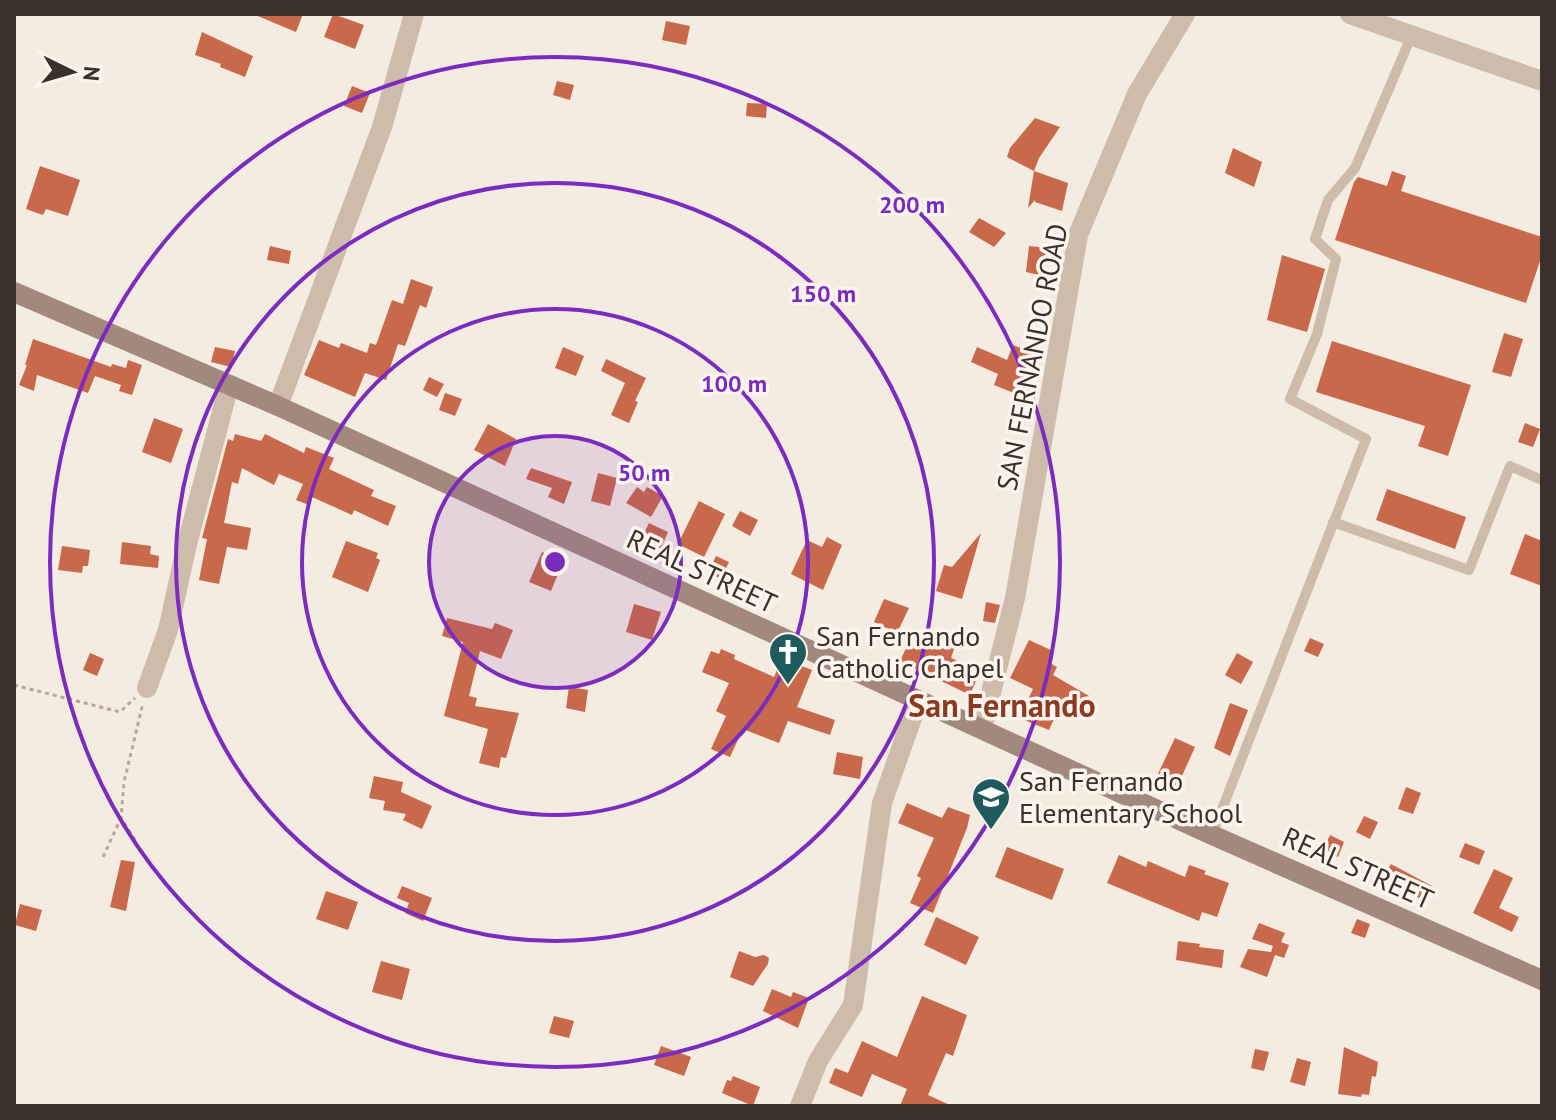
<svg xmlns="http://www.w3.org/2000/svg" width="1556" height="1120" font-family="'PT Sans',sans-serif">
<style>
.building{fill:#c8694b}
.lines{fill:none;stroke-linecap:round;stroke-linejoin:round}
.path{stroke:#b9a596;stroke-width:3;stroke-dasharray:4 4;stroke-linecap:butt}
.service{stroke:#cdbbac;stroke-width:10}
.minor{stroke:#cdbbac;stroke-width:20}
.secondary{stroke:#a18a7d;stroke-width:20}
.ring{fill:none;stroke:#7b2cbf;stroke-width:4}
.labels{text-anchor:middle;stroke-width:7;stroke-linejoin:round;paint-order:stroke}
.street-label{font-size:28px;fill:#3b302b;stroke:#fbf5ee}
.poi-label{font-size:28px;fill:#3b302b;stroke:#fbf5ee;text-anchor:start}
.quarter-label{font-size:32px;font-weight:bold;fill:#8c3b22;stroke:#fbf5ee}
.centre{fill:#7b2cbf;stroke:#fbf5ee;stroke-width:4}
.ring-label{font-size:24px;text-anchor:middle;font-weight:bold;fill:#7b2cbf;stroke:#fbf5ee;stroke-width:7;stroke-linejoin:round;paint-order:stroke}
</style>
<rect width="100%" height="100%" fill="#f4ebe1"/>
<path class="building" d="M253 14H303L296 32Z
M333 14 364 25 355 49 324 37Z
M666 21 690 26 686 45 662 40Z
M202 32 253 56 245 77 220 67 221 64 195 55Z
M557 81 574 85 570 100 553 95Z
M352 86 370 93 362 113 344 106Z
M747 103 767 104 766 118 746 116Z
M1035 118 1060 127 1039 158 1034 171 1007 157 1010 148Z
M1233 148 1262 162 1254 187 1225 173Z
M40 166 80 180 68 216 46 209 43 215 26 209Z
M1034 171 1068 183 1062 211 1035 202V200L1028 208Z
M1392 171 1406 176 1401 191 1542 237V255L1526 303 1335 240 1354 182 1358 177 1387 186Z
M979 218 1006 233 994 247 969 232Z
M270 246 291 251 289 264 267 260Z
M1029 246 1047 248 1044 276 1026 272Z
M1282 255 1325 269 1307 332 1267 320Z
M411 279 433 287 426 308 420 305 405 346 398 344 386 380 365 373 355 397 304 375 319 340 339 348 341 343 367 353 370 343 376 345 392 300 403 304Z
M1504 333 1523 339 1511 377 1492 372Z
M33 339 111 367 112 364 126 368 128 360 142 365 132 395 119 391 121 385 95 376 88 393 37 375 34 391 19 385 27 365H25Z
M1332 341 1471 385 1448 456 1418 446 1425 426 1316 392Z
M1013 345 1033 353 1023 376 1028 378 1021 396 994 385 998 374 971 362 977 347 1007 360Z
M215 347 235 351 231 367 211 362Z
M563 347 584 356 576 376 555 368Z
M606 359 646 378 635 401 638 402 629 423 611 415 625 383 601 371Z
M429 377 444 384 437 397 423 390Z
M445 393 462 399 455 416 439 410Z
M154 418 183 429 171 463 142 452Z
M1525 423 1540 429 1533 447 1518 442Z
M488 424 516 439 505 466 474 450Z
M235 434 261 441 265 434 304 453 306 447 334 458 329 469 374 490 371 496 396 506 388 526 354 510 352 515 312 497 309 505 296 500 303 484 279 474 274 485 242 468 238 484 232 482 224 523 251 528 247 550 227 547 219 584 199 580 207 539 202 538 228 439 233 441Z
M531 468 572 482 564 504 548 497 552 488 526 479Z
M598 473 617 478 610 506 591 501Z
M637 487 644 492 647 487 663 496 651 517 626 503Z
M1387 489 1466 517 1455 549 1376 520Z
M699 501 725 514 704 557 678 544Z
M740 511 758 520 750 536 732 526Z
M649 523 668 532 659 553 639 543Z
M981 533 962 599 936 591 944 565 952 567Z
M1525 534 1542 541V586L1510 574Z
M827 537 842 545 823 590 791 574 807 540 822 547Z
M346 541 378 553 376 558 380 560 368 592 332 577Z
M122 542 151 546 150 554 159 556 158 568 120 564Z
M62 546 90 550 88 566H83L82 573 58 570Z
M542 552 564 560 551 591 529 582Z
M716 556 729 562 721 579 708 573Z
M884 599 909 608 897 633 874 622Z
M986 602 1000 605 995 623 983 621Z
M634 604 661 612 652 640 626 632Z
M447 618 492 629 495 623 513 630 501 659 480 651 469 696 477 698 475 706 519 713 506 758 501 757 499 768 479 763 488 729 444 716 463 642 442 636Z
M926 638 955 646 951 658 980 671 970 695 900 661 910 640 922 646Z
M1310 638 1324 644 1318 657 1304 651Z
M1029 640 1053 651 1048 662 1057 667 1053 675 1089 696 1076 720 1058 710 1049 730 1019 718 1033 689 1010 678Z
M721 649 735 655 734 659 774 677 782 658 812 670 797 707 835 720 830 735 788 721 779 743 743 729 730 757 711 749 726 716 716 711 729 683 702 672 711 651 719 654Z
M90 653 104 659 97 676 83 670Z
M1237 653 1253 662 1241 684 1225 675Z
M569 687 588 690 585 712 566 708Z
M1230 703 1248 710 1230 756 1214 748Z
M1175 738 1195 747 1177 787 1156 778Z
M837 752 863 757 860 779 833 774Z
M374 776 403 782 401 792 432 806 422 829 403 820 406 814 383 810 385 801 369 798Z
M1406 787 1421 793 1413 814 1398 809Z
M907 803 942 818 948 807 970 815 967 828 933 913 910 903 921 878 917 876 934 838 898 823Z
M1364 816 1378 822 1370 839 1356 832Z
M1330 835 1344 842 1338 857 1323 850Z
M1465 843 1485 851 1479 865 1459 857Z
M1007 847 1064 869 1052 900 995 877Z
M1119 855 1146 867 1148 861 1185 877 1189 865 1206 871 1204 874 1229 883 1217 917 1202 912 1199 921 1107 883Z
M121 860 135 862 126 911 110 907Z
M1391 864 1432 886 1422 900 1384 876Z
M1494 869 1513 878 1499 908 1519 917 1512 932 1473 913Z
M402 886 432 898 423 921 405 913 409 903 397 898Z
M326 891 358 902 348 930 316 919Z
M20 904 42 910 36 931 15 925Z
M936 917 979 937 966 965 924 945Z
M1357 919 1370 924 1365 938 1351 933Z
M1259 923 1285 933 1281 942 1289 945 1284 958 1275 955 1267 977 1240 967 1248 949 1271 952 1273 946 1252 939Z
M1178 941 1200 944 1199 947 1224 950 1222 968 1176 960Z
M739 951 755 957 764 955 769 958 768 964 753 986 730 977Z
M381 961 410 969 402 1000 372 992Z
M772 989 791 997 793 992 809 998 798 1028 763 1011Z
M922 996 967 1015 953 1056 946 1053 928 1095 952 1106H900L907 1089 872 1074 862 1097 829 1083 835 1068 848 1073 862 1041 897 1057Z
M554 1016 574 1021 569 1038 549 1033Z
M661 1046 691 1057 684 1076 654 1065Z
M1344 1047 1378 1062 1376 1077 1372 1076 1369 1095 1362 1094 1361 1097 1338 1094Z
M1255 1049 1269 1052 1264 1071 1251 1068Z
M1297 1058 1311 1062 1305 1086 1290 1082Z
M733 1076 760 1087 753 1106 722 1093 727 1080 731 1081Z"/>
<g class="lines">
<path class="path" d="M14 685 120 712 135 698
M135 840 121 818 124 782 143 703
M103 857 121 818"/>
<path class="service" d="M1333 522 1469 570 1510 466 1542 480
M1212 835 1366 439 1290 399 1317 334 1336 259 1315 239 1328 200 1355 168 1411 37"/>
<path class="minor" d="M1350 14 1542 81
M278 406 382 127 414 14
M147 688 168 630 187 544 229 385
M982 728 1015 598 1078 235 1137 94 1185 14
M800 1106 818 1061 853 1005 882 803 918 701"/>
<path class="secondary" d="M14 292 278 406 1212 835 1542 980"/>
</g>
<circle cx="555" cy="562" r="126" fill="#7b2cbf" fill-opacity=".12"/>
<g class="ring">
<circle cx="555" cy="562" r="126"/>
<circle cx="555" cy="562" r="253"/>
<circle cx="555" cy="562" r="379"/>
<circle cx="555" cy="562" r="505"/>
</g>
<defs>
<symbol id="church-pin" viewBox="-11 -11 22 30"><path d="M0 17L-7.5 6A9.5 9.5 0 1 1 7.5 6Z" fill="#1f5a5e" stroke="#fbf5ee"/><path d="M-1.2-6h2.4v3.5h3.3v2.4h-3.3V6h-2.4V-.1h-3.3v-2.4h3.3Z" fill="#fff"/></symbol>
<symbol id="school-pin" viewBox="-11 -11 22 30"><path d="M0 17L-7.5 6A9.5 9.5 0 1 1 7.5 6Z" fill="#1f5a5e" stroke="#fbf5ee"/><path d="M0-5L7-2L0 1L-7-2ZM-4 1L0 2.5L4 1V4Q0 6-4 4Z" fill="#fff"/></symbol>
</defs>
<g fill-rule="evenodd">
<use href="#church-pin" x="766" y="630" width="44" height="60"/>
<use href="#school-pin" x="969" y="775" width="44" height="60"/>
</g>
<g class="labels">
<g class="street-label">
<text transform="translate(1032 357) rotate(-79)" y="10">SAN FERNANDO ROAD</text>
<text transform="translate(702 571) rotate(25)" y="10">REAL STREET</text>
<text transform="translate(1358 868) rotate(24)" y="10">REAL STREET</text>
</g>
<g class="poi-label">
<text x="816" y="646">San Fernando<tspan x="816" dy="32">Catholic Chapel</tspan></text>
<text x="1019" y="791">San Fernando<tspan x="1019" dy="32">Elementary School</tspan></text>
</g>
<g class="quarter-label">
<text x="1002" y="717">San Fernando</text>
</g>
</g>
<circle cx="555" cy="562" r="12" class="centre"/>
<g class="ring-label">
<text x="912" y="213">200 m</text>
<text x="823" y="302">150 m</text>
<text x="734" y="392">100 m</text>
<text x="644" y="481">50 m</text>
</g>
<rect width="1556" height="1120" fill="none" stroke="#3b302b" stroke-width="32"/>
<g transform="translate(72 72) rotate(95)" stroke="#fbf5ee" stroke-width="6" paint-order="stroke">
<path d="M0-6L14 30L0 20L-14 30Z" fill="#3b302b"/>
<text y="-12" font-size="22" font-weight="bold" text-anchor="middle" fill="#3b302b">N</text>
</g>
</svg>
